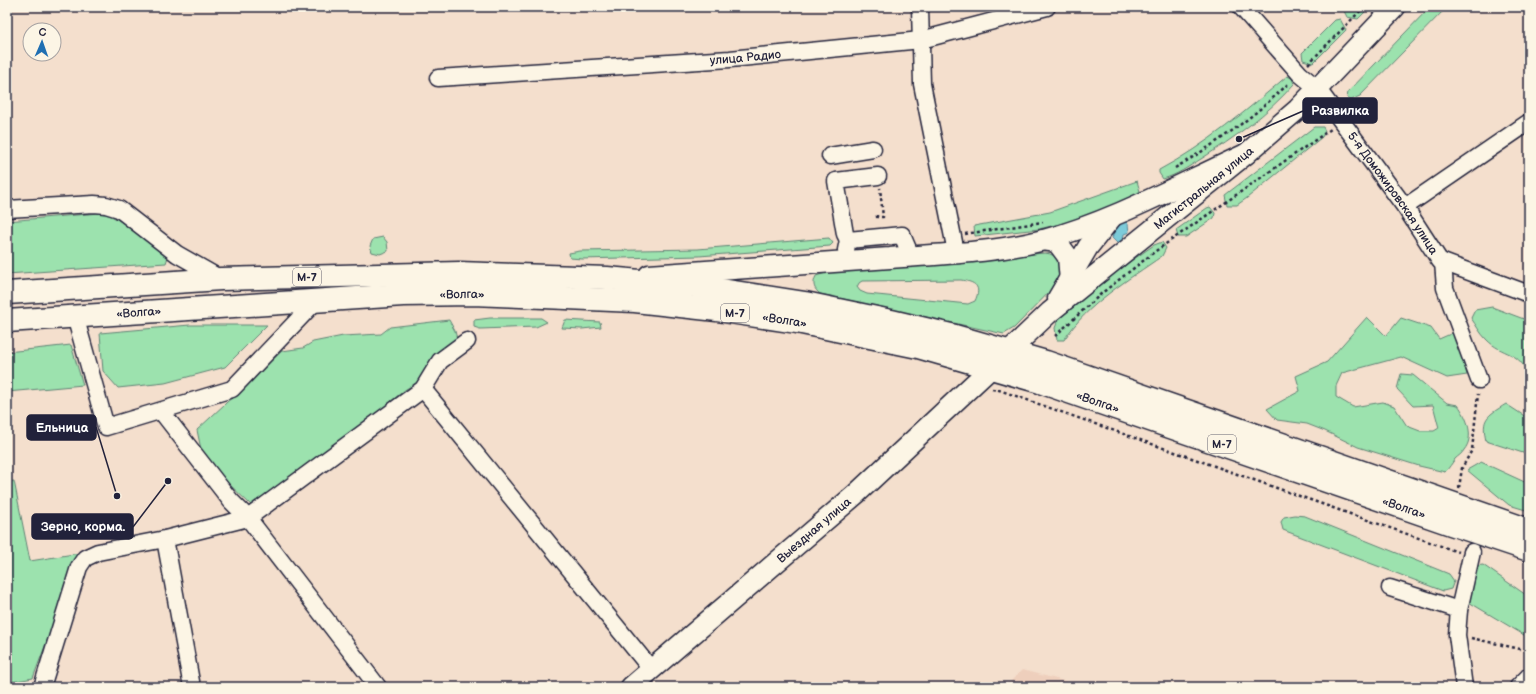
<svg xmlns="http://www.w3.org/2000/svg" width="1536" height="694" font-family="'Balsamiq Sans',sans-serif">
<style>
.built{fill:#eecfbc}
.green{fill:#9ce2ae;stroke:#5f8274;fill-rule:evenodd}
.water{fill:#7ccbd9;stroke:#58879a}
.lines{fill:none;stroke-linecap:round;stroke-linejoin:round}
.minor-casing{stroke:#22223b;stroke-width:19}
.major-casing{stroke:#22223b;stroke-width:23}
.highway-casing{stroke:#22223b;stroke-width:25}
.path{stroke:#22223b;stroke-width:2.5;stroke-dasharray:3 3;stroke-linecap:butt}
.minor{stroke:#fcf5e5;stroke-width:16}
.major{stroke:#fcf5e5;stroke-width:20}
.highway{stroke:#fcf5e5;stroke-width:22}
.labels{text-anchor:middle;stroke-width:3.5;stroke-linejoin:round;paint-order:stroke}
.shield{fill:#fcf5e5;stroke:#63616e;stroke-width:1}
.shield-label{font-size:11px;font-weight:bold;fill:#22223b}
.street-label{font-size:12px;fill:#22223b;stroke:#fcf5e5}
.leader{fill:none;stroke:#22223b;stroke-width:1.5}
.callout-dot{fill:#22223b;stroke:#fcf5e5;stroke-width:1.5}
.callout{fill:#22223b;stroke:#22223b;stroke-width:1.5}
.callout-label{font-size:13px;text-anchor:middle;font-weight:bold;fill:#fff}
</style>
<rect width="100%" height="100%" fill="#f4dfcd"/>
<filter id="ink" filterUnits="userSpaceOnUse"><feTurbulence type="fractalNoise" baseFrequency=".025" numOctaves="2"/><feDisplacementMap in="SourceGraphic" scale="8" xChannelSelector="R" yChannelSelector="G"/><feConvolveMatrix kernelMatrix="1 2 1 2 8 2 1 2 1" color-interpolation-filters="sRGB"/></filter>
<g filter="url(#ink)">
<path class="built" d="M1022 670 1087 687H1005Z"/>
<path class="green" d="M1348 7H1370L1358 19 1347 17 1344 11Z
M1430 7H1447L1360 96 1351 100 1347 98 1348 92Z
M1340 19 1346 30 1313 63 1303 60 1302 53 1335 20Z
M1287 76 1292 78 1294 84C1268 114 1234 138 1201 159 1188 167 1177 175 1163 179L1159 173V170C1206 145 1246 111 1287 76Z
M1314 127H1323L1325 131 1322 137 1247 198 1237 205H1227L1225 195Z
M1137 181 1141 195 1089 217 1039 229 975 236 974 226 1050 212Z
M1210 207 1215 213 1214 218 1186 237H1178L1176 230 1207 208Z
M100 213C103 214 106 214 109 215 119 219 163 249 168 257L166 263 7 274V221Z
M383 237 387 242 388 251 380 254 372 252 370 246 373 239Z
M829 238 833 243 830 246 699 256 582 259 570 258 569 253 580 251 698 249Z
M1162 242 1166 248 1162 256C1128 280 1087 304 1064 340H1057L1055 328 1058 320 1072 305 1108 277 1154 245Z
M1045 253C1059 254 1060 265 1064 277L1014 328 1004 334 820 294C814 289 812 284 816 276L829 272ZM961 280C975 282 982 286 975 301L968 304 867 294 860 291 857 287 859 283 862 281Z
M1492 307 1529 321V378C1520 349 1503 357 1486 339 1480 333 1476 325 1471 318L1475 310Z
M1367 317 1386 336 1401 318 1431 328 1439 339 1455 332 1467 375 1447 378 1401 357 1342 373 1336 386V397L1353 407 1383 402 1394 406 1407 426 1420 431H1434L1439 428 1433 405 1413 406 1397 389 1401 374 1413 375 1447 403 1458 405C1467 417 1475 437 1464 450 1462 454 1458 456 1455 459 1452 463 1449 468 1445 472L1419 466 1358 447 1325 431 1307 424 1277 420 1267 409 1300 391 1296 376 1327 362Z
M490 318H541L547 322 536 327 480 329 474 327V320Z
M449 320 455 331 457 339 421 381 406 389 288 486 251 505 203 459 197 430 282 351 303 348 313 342 343 336 381 334 390 327Z
M565 320 600 322 601 327 582 329 562 328Z
M190 325H267L225 367 165 383 118 388 103 371 100 333Z
M71 345 83 385 7 392V352Z
M1506 404 1529 419V455L1486 441C1481 418 1487 416 1506 404Z
M1481 462 1529 484V511L1509 505 1467 470Z
M14 481 30 561 80 553 33 678 7 683V482Z
M1295 515 1305 516 1449 574 1454 581 1451 589 1443 591 1283 530 1281 522 1284 517Z
M1483 565 1529 597V634L1524 635 1467 601 1475 566Z"/>
<path class="water" d="M1120 221 1126 222 1128 224 1129 232 1124 234 1123 240 1117 243 1112 238 1113 235H1110Z"/>
<g class="lines">
<defs>
<g id="minor">
<path d="M920 7 922 84 956 252"/>
<path id="s1" d="M1241 7 1300 74 1317 88 1405 207 1440 261 1529 294"/>
<path id="s2" d="M438 78 730 59 921 40 1047 7"/>
<path d="M830 156 873 149"/>
<path d="M1405 207 1529 122"/>
<path d="M7 209 94 204 106 205 119 209 177 254 221 279"/>
<path d="M848 240 845 234 836 181 878 176"/>
<path d="M846 250 848 240 902 235 911 256"/>
<path d="M1443 262 1445 288 1479 380"/>
<path d="M75 316 106 427 232 389 316 301"/>
<path d="M423 389 651 669"/>
<path d="M161 411 231 501 248 518 378 687"/>
<path d="M165 539 192 687"/>
<path d="M1390 588 1459 610"/>
<path d="M42 687 79 567 85 558 98 552 165 539 248 518 423 389 440 361 467 341"/>
<path d="M1464 687 1457 635 1459 610 1472 552"/>
<path d="M1518 687 1529 676"/>
</g>
<g id="major">
<path d="M1043 240 1057 242 1068 257 1070 281"/>
<path d="M649 275C730 270 810 264 890 258 941 254 994 253 1044 240 1114 221 1180 184 1246 154"/>
<path d="M1058 298 1088 247 1112 217"/>
<path id="s3" d="M1009 351 1050 312 1246 154 1298 109 1395 7"/>
<path id="s4" d="M631 687 856 494 992 367"/>
</g>
<g id="highway">
<path d="M7 293 221 279 459 273 607 278 695 286 805 303 891 321 955 336 1046 362 1529 530"/>
<path id="s5" d="M7 321 403 295 473 294 635 301 717 310 797 322 918 347 1040 382 1451 524 1529 550"/>
</g>
</defs>
<use href="#minor" class="minor-casing"/>
<use href="#major" class="major-casing"/>
<use href="#highway" class="highway-casing"/>
<path class="path" d="M1308 64 1364 7
M1175 168C1217 143 1254 117 1289 83
M877 215V217H883L880 188
M965 234 1043 222
M1055 336 1102 293 1157 250 1331 129
M992 389 999 390 1458 552
M1459 488 1462 468 1472 450 1478 394
M1471 638 1529 651"/>
<use href="#minor" class="minor"/>
<use href="#major" class="major"/>
<use href="#highway" class="highway"/>
</g>
</g>
<g class="labels">
<g class="shield">
<rect x="293" y="268" width="28" height="18" rx="3"/>
<rect x="721" y="304" width="28" height="18" rx="3"/>
<rect x="1208" y="435" width="28" height="18" rx="3"/>
</g>
<g class="shield-label">
<text x="307" y="281">М-7</text>
<text x="735" y="317">М-7</text>
<text x="1222" y="448">М-7</text>
</g>
<g class="street-label">
<text dy="4" stroke="none"><textPath href="#s2" startOffset="308">улица Радио</textPath></text>
<text dy="4" stroke="none"><textPath href="#s3" startOffset="254">Магистральная улица</textPath></text>
<text dy="4" stroke="none"><textPath href="#s1" startOffset="241">5-я Доможировская улица</textPath></text>
<text dy="4" stroke="none"><textPath href="#s5" startOffset="456">«Волга»</textPath></text>
<text dy="4" stroke="none"><textPath href="#s5" startOffset="132">«Волга»</textPath></text>
<text dy="4" stroke="none"><textPath href="#s5" startOffset="780">«Волга»</textPath></text>
<text dy="4" stroke="none"><textPath href="#s5" startOffset="1104">«Волга»</textPath></text>
<text dy="4" stroke="none"><textPath href="#s5" startOffset="1428">«Волга»</textPath></text>
<text dy="4" stroke="none"><textPath href="#s4" startOffset="241">Выездная улица</textPath></text>
</g>
</g>
<path class="leader" d="M1239 139L1303 111M117 496L96 427M168 481L133 527"/>
<g class="callout-dot">
<circle cx="1239" cy="139" r="4"/>
<circle cx="117" cy="496" r="4"/>
<circle cx="168" cy="481" r="4"/>
</g>
<g class="callout">
<rect x="1303" y="98" width="74" height="25" rx="4"/>
<rect x="27" y="415" width="69" height="25" rx="4"/>
<rect x="32" y="514" width="101" height="25" rx="4"/>
</g>
<g class="callout-label">
<text x="1340" y="115">Развилка</text>
<text x="62" y="432">Ельница</text>
<text x="83" y="531">Зерно, корма.</text>
</g>
<rect width="1536" height="694" fill="none" stroke="#fcf5e5" stroke-width="24"/>
<rect x="12" y="12" width="1512" height="670" fill="none" stroke="#22223b" stroke-width="1.5" filter="url(#ink)"/>
<g transform="translate(42 42) rotate(2)"><circle r="19" fill="#fcf5e5" stroke="#a5a1a1"/>
<path d="M0-3L7 15L0 10L-7 15Z" fill="#1f6fb2"/>
<text y="-6" font-size="11" font-weight="bold" text-anchor="middle" fill="#22223b">С</text>
</g>
</svg>
